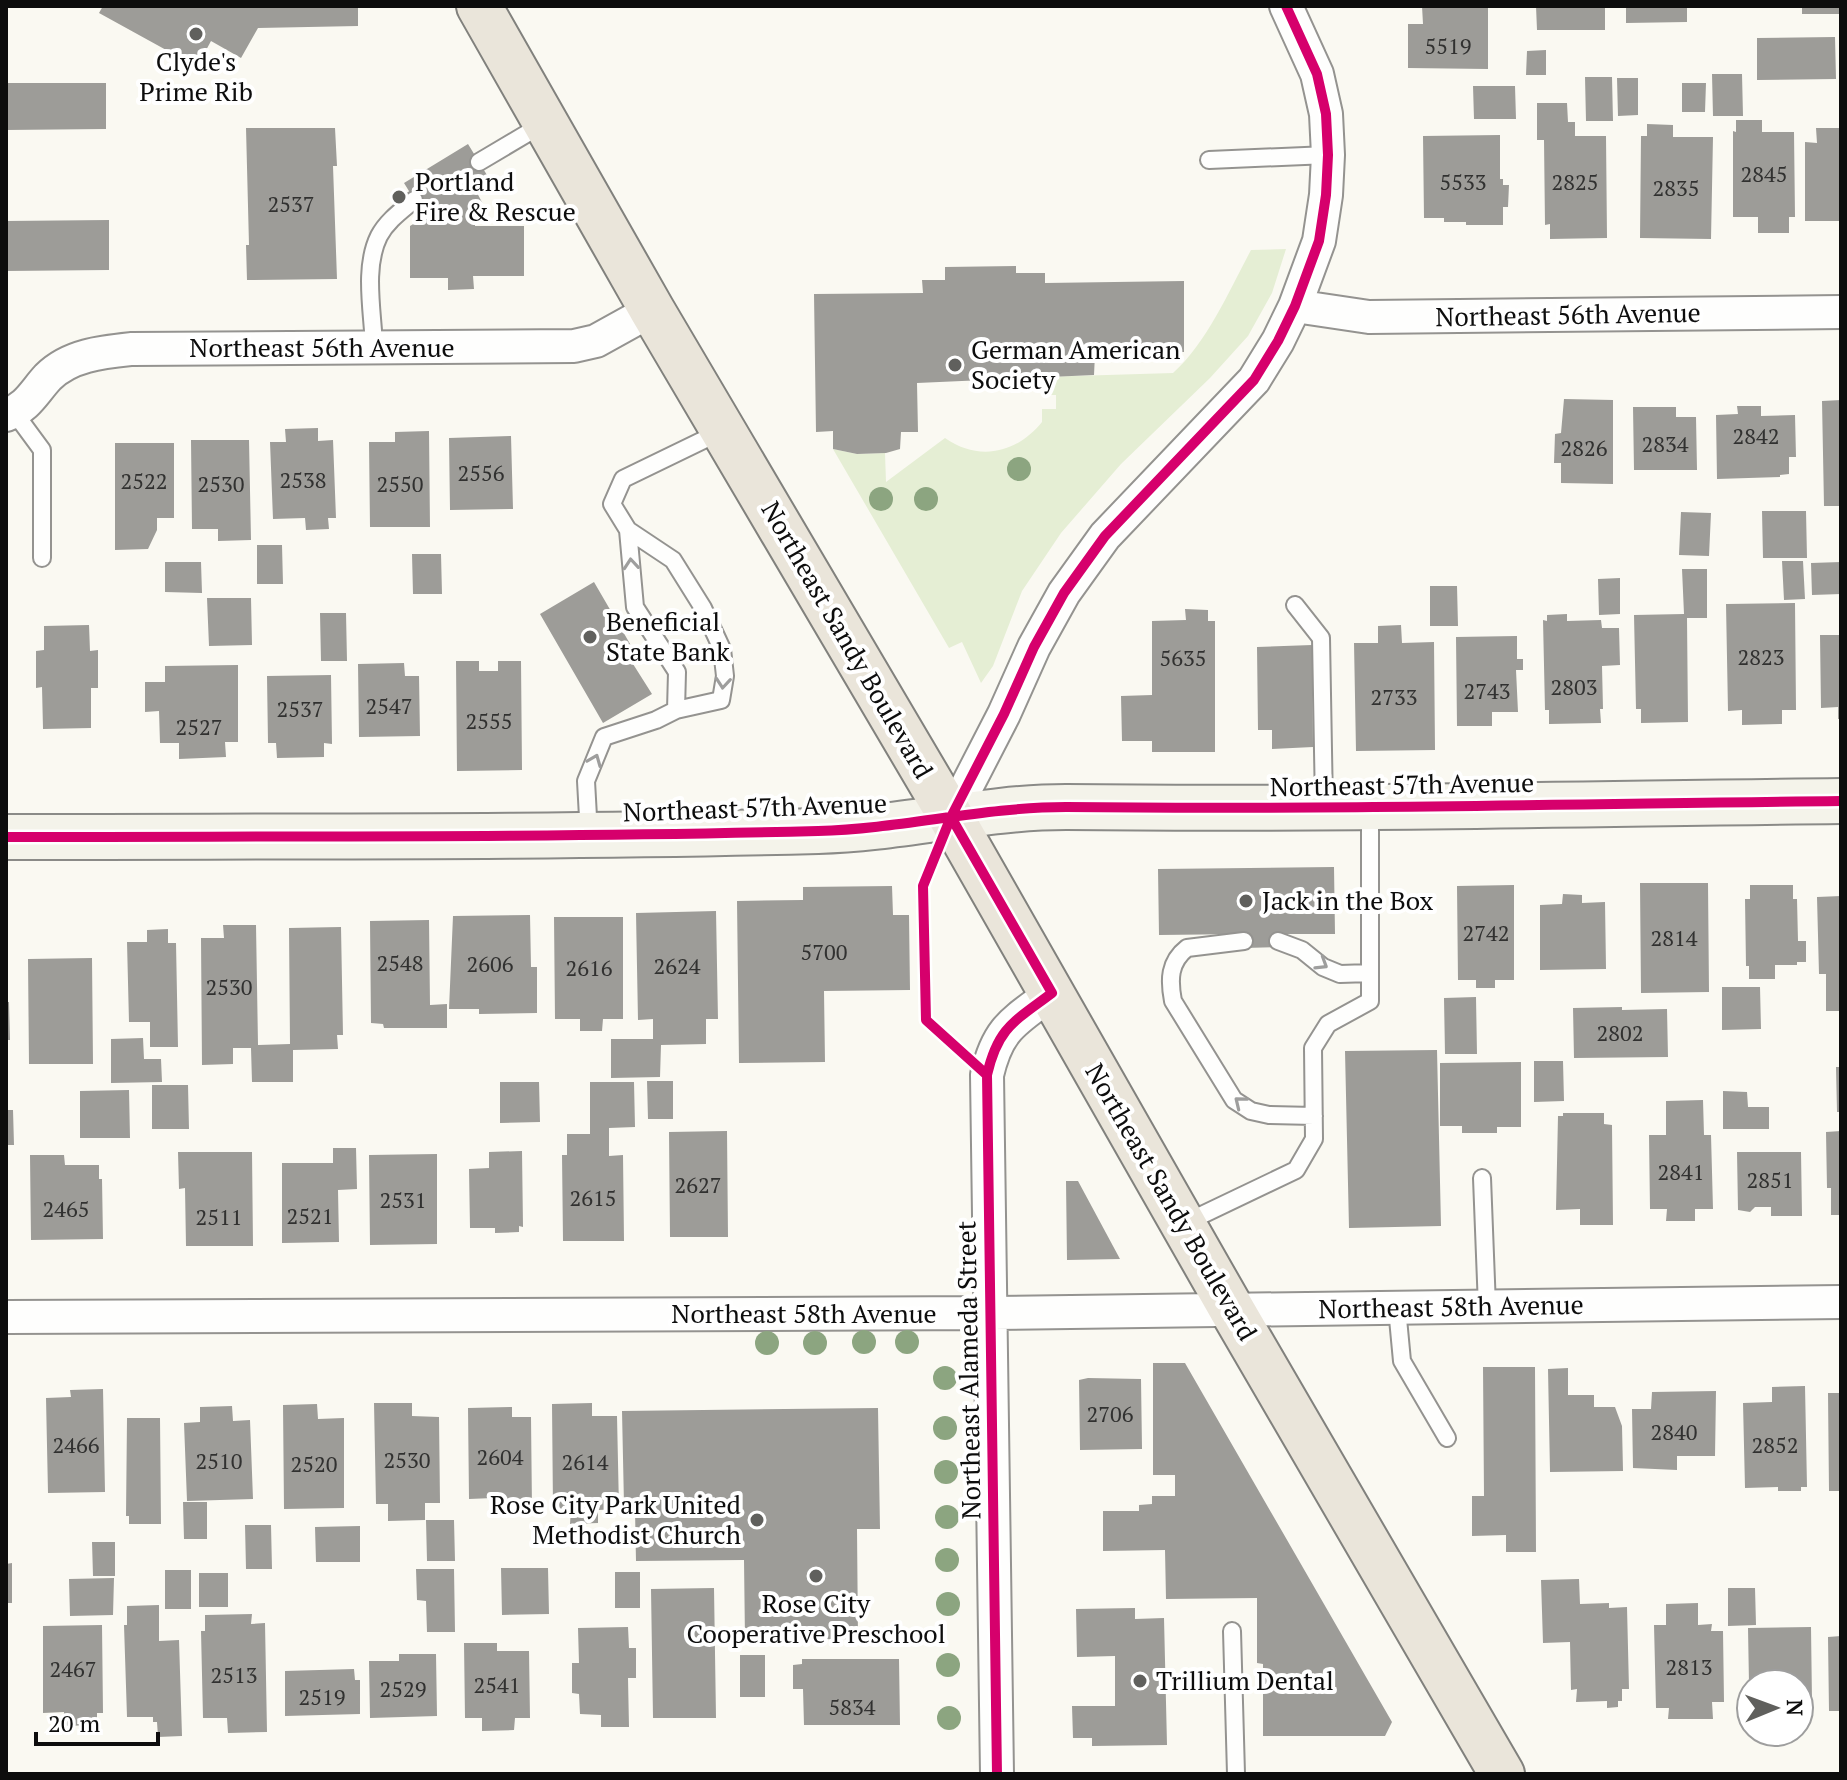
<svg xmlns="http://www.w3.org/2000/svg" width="1847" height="1780" font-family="'PT Serif',serif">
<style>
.green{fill:#e5eed4}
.building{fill:#9d9c98}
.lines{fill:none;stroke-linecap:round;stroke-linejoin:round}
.lane-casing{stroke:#949390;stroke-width:20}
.street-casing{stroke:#949390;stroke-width:36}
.secondary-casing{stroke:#8a8a87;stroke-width:48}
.primary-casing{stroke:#81817d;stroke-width:48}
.lane{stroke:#fefefd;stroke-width:16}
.street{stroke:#fefefd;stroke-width:32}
.secondary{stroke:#f4f3ea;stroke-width:44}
.primary{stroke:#eae5da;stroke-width:44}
.cycleway-casing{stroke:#fff;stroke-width:15}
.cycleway{stroke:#d6006c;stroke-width:10}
.tree{fill:#8ca580}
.oneway{stroke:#9e9e9d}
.poi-dot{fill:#60605d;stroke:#fff;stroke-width:3}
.labels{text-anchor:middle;stroke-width:8;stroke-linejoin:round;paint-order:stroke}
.number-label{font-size:22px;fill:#313130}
.poi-label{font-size:26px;fill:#0d0d0d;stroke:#fff;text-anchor:start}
.street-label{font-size:26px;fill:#0d0d0d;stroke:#fff}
</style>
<rect width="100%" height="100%" fill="#faf9f2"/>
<path class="green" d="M1286 249 1272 293 1248 336 1210 378 1121 464 1061 533 1022 591 993 666 981 683 962 642 949 648 833 449 857 454 885 453 886 482 945 438C979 462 1017 453 1042 422V409H1056V395H1042L1041 377 1173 373C1207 343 1230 289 1251 250Z"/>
<path class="building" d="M103 6H358V26L258 28 241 58 211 41 197 67 99 13Z
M1422 6H1488V69L1408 68V24H1423Z
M1536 6H1605V30H1537Z
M1626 6H1687V22L1626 23Z
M1802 6H1841V14H1802Z
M1835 37 1836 79 1757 80V38Z
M1546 50V75H1526L1527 51Z
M1712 74H1742L1743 116H1713Z
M1585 77H1612L1613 121H1586Z
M1617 78H1638V115L1618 116Z
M6 83H106V129L6 130Z
M1682 83H1706L1705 112H1682Z
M1473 86H1515L1516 119H1474Z
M1537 103H1567L1568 122H1575V136H1606L1607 238 1550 239V224L1545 225 1544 140H1537Z
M1736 120H1762V132H1794L1795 217H1789V233H1758V217H1733V131L1736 132Z
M1647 124 1673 125V137H1713L1711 239 1640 238 1641 136H1647Z
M246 128H335L337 166H333L337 279 247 280 246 245H249Z
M1816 128H1841V221H1805V142L1817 143Z
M1500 135V179H1503V185H1509L1508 207H1503V225H1466V222H1444V218H1424L1423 136Z
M468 144 490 180 475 189 484 206 475 211V226H524V276H473L474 289 448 290V278H410V226L425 217 404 183Z
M109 220V270L6 271V221Z
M1016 266V273H1045V283L1184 281V352L1095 354 1094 375 917 383 918 432H901L900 449 886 453 857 454 833 449V431L816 432 814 294 923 293 922 280H945V267Z
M1564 399 1613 400V484L1561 483V463H1554L1555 434 1561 433Z
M1841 400V506H1824L1822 401Z
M1737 406H1761V416L1795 415 1796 457H1789V474L1780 475V477L1717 479 1716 415 1738 414Z
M1633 407H1676V417H1696L1697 470H1634Z
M318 428V441L333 440 336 518H328L329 529 306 530 305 518 273 519 270 442H286L285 429Z
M429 431 430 527H370L369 442H395V432Z
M511 436 513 509 450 510 449 438Z
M191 440H249L251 540 218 541V529H192Z
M115 443H174V518H157V530L148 549 115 550Z
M1762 511H1806L1807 558H1763Z
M1681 512 1711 513 1709 556 1679 555Z
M257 545H282L283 584H257Z
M412 554H441L442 594H413Z
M1782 561H1803L1805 599 1784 600Z
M165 562H201L202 593 165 592Z
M1841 562V594L1812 595 1811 563Z
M1682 569H1707V618H1687L1688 722 1641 723V709H1636L1634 615 1684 614Z
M1620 578V614L1599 615 1598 579Z
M594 582 640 661 633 664 652 694 603 723 540 614Z
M1430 586H1457L1458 626H1430Z
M207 598H251L252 645 209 646Z
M1795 603 1796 710H1782V724L1742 725V710L1728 711 1726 604Z
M1185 609 1208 610V621H1215V752H1152V741H1122L1121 696 1152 695V621L1186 620Z
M320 613H346L347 661H321Z
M1567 614V621L1601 620 1602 628H1619L1620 665 1602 666 1603 709H1600L1601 723 1549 724V710H1545L1543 620 1547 621V615Z
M89 625 90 651 98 650V688H91V728L43 729 42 687 36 688V651L44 650V626Z
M1401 625 1402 643 1434 642 1435 750 1356 751 1354 643H1378V626Z
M1820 635H1841V719H1838V707L1821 708Z
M1517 636V659H1523V670H1516L1518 712H1492V726H1457L1456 637Z
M1312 645 1313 747 1272 749V730H1258L1257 647Z
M456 661H479V671H498V661H521L522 770 457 771Z
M404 663 405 676H419L420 736 359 737 358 664Z
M238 665V742H225L226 757 179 759V743H160L159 711 145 712V682H165V666Z
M331 675 332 744 324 743V757L277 758 276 743H268L267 676Z
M1334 867 1335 934H1278V947L1244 948V934L1159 935 1158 869Z
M1640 883H1708L1709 992 1641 993Z
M1514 885V980H1495V988H1476V980H1458L1457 886Z
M1750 885H1793V899H1797L1798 941H1806V962H1797V965H1775V979H1749V966H1746L1745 899H1750Z
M892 886 893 915H909L910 990 824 991 825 1062 739 1063 737 901 803 900V887Z
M1563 894 1582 895V903L1605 902 1606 969 1540 970V905L1562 904Z
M1841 896V1011H1826V974H1819L1817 897Z
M716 911 718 1019H706V1044L661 1045 660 1077 611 1078V1039H653V1019L638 1020 636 913Z
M530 915 531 967H537V1013L479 1014V1009H449L453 916Z
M554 917H623V1019H603L602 1031H580V1019H555Z
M429 920 430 1005 447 1004V1028H384L383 1024 371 1023 370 921Z
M223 925H256L258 1045 290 1044 289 928 341 927 343 1035H337L338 1049 293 1050V1082H252L251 1048H233V1064L202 1065 201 938H224Z
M168 929V943H176L178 1047H150V1022H129L127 942H147V930Z
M92 958 93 1064H29L28 959Z
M1722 987H1760L1761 1029 1722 1030Z
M1476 997 1477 1054H1445L1444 998Z
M6 1002H9L10 1040H6Z
M1622 1007V1010L1667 1009 1668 1057 1574 1058 1573 1008Z
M143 1038 144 1059H161L162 1082 111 1083V1039Z
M1437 1050 1441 1226 1349 1228 1345 1051Z
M1534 1061H1563L1564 1101 1534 1102Z
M1521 1062V1127H1497V1133H1462V1126H1440V1063Z
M1836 1067H1841V1112H1837Z
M647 1081H673V1119H648Z
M500 1082H539L540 1122 500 1123Z
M590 1082H634L635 1127 609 1128V1156L623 1155 624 1241H563L562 1155H567V1134H590Z
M152 1085H188L189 1129H152Z
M129 1090 130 1138H80V1091Z
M1723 1091 1747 1092 1748 1107H1769V1129H1723Z
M1703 1100 1704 1135H1711L1713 1209H1695V1221H1666L1667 1209H1650L1649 1135H1666V1101Z
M6 1110H13L14 1145H6Z
M1563 1113H1604V1124L1612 1125 1613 1225H1580V1209L1556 1210 1558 1116H1563Z
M727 1131 728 1237H670L669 1132Z
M1841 1131V1215H1831V1188H1827L1826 1132Z
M333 1148H356L357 1189 338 1190 339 1242 282 1243V1163H333Z
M522 1151 523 1227 519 1226V1232L495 1233V1228H470L469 1169 489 1168V1152Z
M178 1152H252L253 1246H186L185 1188 179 1189Z
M1737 1152H1801L1802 1216H1771V1207H1755L1750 1212 1738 1210Z
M437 1154V1244L370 1245 369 1155Z
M30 1155H64L65 1165H99V1179H102L103 1239 31 1240Z
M1066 1181H1078L1120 1259 1067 1260Z
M1153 1363H1185L1392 1722 1385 1736H1263V1664L1257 1663V1598L1166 1599 1165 1550 1103 1551V1511H1139V1505L1152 1504V1496H1175V1475H1153Z
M1483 1367H1535L1536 1552H1506V1535L1472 1536V1496H1484Z
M1568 1368V1395H1594V1407H1615L1622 1426 1623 1471 1550 1472 1548 1369Z
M1088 1378 1141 1379 1142 1449 1080 1450 1079 1380Z
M1805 1386 1807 1487H1801V1491H1778V1487L1745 1488 1743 1403 1772 1402V1387Z
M103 1389 105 1492 48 1493 46 1398 71 1397 70 1390Z
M1716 1391 1715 1456H1677V1470L1633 1468 1632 1409H1651L1652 1392Z
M1828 1393H1841V1491H1829Z
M374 1403H412V1416L439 1417 440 1503H425V1520L388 1521V1504H376Z
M592 1403V1416H617L619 1509 598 1510V1523L570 1524 571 1509H553L552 1404Z
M317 1404 318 1419 344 1418V1508L284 1509 283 1405Z
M232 1406 233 1421 250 1420 253 1499 187 1501 184 1423 200 1422V1407Z
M512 1407V1417H531L532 1510 494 1511 493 1498 469 1499 468 1408Z
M878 1408 880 1529H857L858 1639 745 1640 744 1560 636 1561 635 1510 624 1505 622 1411Z
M127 1418H160L161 1524H129V1516H126Z
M183 1502H207V1539H184Z
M426 1520H454L455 1561H427Z
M245 1525H271L272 1569H246Z
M360 1526V1562H316L315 1527Z
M92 1542H115V1576H93Z
M12 1563V1603H6V1564Z
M501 1568H548L549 1614 502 1615Z
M416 1569H454L455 1632H427L426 1601 417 1600Z
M165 1570H191V1609H165Z
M615 1572H640V1608H615Z
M199 1573H228V1607H199Z
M114 1578 113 1615 70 1616 69 1579Z
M1579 1579 1580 1604 1609 1603V1608L1627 1607 1629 1689H1622V1701H1618V1707L1607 1708V1701L1576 1702 1577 1689 1571 1690 1570 1642 1543 1643 1541 1580Z
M714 1588 716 1718H653L651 1589Z
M1728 1588H1755L1756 1625 1728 1626Z
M1698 1603V1625L1712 1624 1711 1631H1723L1724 1702H1712L1713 1719H1668L1669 1708H1656L1654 1625H1666V1604Z
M159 1605V1641L179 1640 182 1736 158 1737 157 1722H153V1717H127L124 1625H127V1606Z
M1135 1608V1619L1164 1618 1167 1745 1092 1746V1738H1073L1072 1706H1115V1656L1077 1657 1076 1609Z
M252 1614 251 1624 265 1623 267 1732 228 1733 227 1718H203L201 1631H205V1615Z
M102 1625 103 1713H97V1725L63 1726 64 1712 43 1713V1626Z
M628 1627 629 1648H636V1678H628L629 1727H601V1715L580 1714 579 1694 572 1693V1663H579L578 1628Z
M1811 1627 1812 1702H1799V1684H1749L1748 1628Z
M1841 1636V1711H1829L1828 1637Z
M464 1643H497V1651H529L530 1718H515L514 1730 482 1731V1718H465Z
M399 1654H436L437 1716 370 1718 369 1661H399Z
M740 1655H765V1697H740Z
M802 1659H899L900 1725H804L803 1689H793V1665L802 1664Z
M354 1669 355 1680H360V1714L285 1716V1671Z"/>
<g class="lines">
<defs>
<path id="lane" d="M1209 160 1328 155
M479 162 543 124
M374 347C373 313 363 268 379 236 387 221 401 211 414 200
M14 412 42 450V558
M1295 605 1321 638 1324 806
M676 710 721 700 725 676 722 649 703 608 673 560 628 530 612 504 623 479 722 431
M589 835 586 781 604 737 656 720 676 710 677 672 635 607 628 530
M1244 941 1187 948C1169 962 1169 980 1173 1001L1234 1100 1251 1111 1269 1115 1314 1116
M1278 941 1302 950 1323 967 1340 974 1370 973
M1482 1178 1487 1307
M1183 1224 1296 1170 1314 1139 1313 1048 1328 1024 1370 1001V808
M1397 1308 1402 1361 1447 1438
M1232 1631 1236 1774"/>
<path id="street" d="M1295 306 1369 317 1841 312
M6 415C28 407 34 392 48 377 70 355 103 352 132 349L574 346 596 341 652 310
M951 817 1004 714 1034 647 1064 593 1105 536 1254 380 1278 341 1295 306 1319 241 1326 195 1328 155 1326 114 1317 74 1286 6
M6 1317 990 1313 1841 1302
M997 1774 987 1075C998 1027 1015 1021 1052 993"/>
<path id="secondary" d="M6 837C277 836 547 838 818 831 901 829 983 807 1066 807 1324 810 1583 804 1841 801"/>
<path id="primary" d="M479 6 652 310 951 817 1232 1310 1502 1774"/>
</defs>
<use href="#lane" class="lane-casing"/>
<use href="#street" class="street-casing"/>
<use href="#secondary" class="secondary-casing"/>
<use href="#primary" class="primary-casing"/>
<use href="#lane" class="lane"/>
<use href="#street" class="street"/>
<use href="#secondary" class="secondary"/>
<use href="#primary" class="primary"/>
<defs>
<path id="cycleway" d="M951 817 1052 993C1015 1021 998 1027 987 1075L997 1774
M6 837C277 836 547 838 818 831 901 829 983 807 1066 807 1324 810 1583 804 1841 801
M987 1075 926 1020 923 886 951 817 1004 714 1034 647 1064 593 1105 536 1254 380 1278 341 1295 306 1319 241 1326 195 1328 155 1326 114 1317 74 1286 6"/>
</defs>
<use href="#cycleway" class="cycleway-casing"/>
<use href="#cycleway" class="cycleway"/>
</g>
<g class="tree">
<circle cx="1019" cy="469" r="12"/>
<circle cx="881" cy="499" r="12"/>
<circle cx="926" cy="499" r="12"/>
<circle cx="864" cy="1342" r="12"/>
<circle cx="907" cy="1342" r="12"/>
<circle cx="767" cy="1343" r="12"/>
<circle cx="815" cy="1343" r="12"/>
<circle cx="945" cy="1378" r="12"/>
<circle cx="945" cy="1428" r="12"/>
<circle cx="946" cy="1472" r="12"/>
<circle cx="947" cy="1517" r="12"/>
<circle cx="947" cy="1560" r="12"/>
<circle cx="948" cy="1604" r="12"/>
<circle cx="948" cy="1665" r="12"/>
<circle cx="949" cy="1718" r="12"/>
</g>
<defs><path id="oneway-chevron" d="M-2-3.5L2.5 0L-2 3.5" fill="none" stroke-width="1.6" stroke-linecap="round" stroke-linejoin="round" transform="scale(2)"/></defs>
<g class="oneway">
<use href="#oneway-chevron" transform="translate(631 564) rotate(-95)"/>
<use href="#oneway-chevron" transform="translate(723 683) rotate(95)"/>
<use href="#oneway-chevron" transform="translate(595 760) rotate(-68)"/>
<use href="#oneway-chevron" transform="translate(1322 964) rotate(32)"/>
<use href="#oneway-chevron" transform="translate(1240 1102) rotate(-141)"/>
</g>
<g class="poi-dot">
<circle cx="196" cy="34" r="8"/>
<circle cx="399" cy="197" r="8"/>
<circle cx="955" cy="365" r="8"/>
<circle cx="590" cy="637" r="8"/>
<circle cx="1246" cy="901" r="8"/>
<circle cx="757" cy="1520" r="8"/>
<circle cx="816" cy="1576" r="8"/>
<circle cx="1140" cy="1681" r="8"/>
</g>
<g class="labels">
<g class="number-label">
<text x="1448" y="54">5519</text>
<text x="1764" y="182">2845</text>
<text x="1463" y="190">5533</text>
<text x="1575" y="190">2825</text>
<text x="1676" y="196">2835</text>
<text x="291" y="212">2537</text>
<text x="1756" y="444">2842</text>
<text x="1665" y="452">2834</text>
<text x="1584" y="456">2826</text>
<text x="481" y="481">2556</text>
<text x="303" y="488">2538</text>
<text x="144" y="489">2522</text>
<text x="221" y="492">2530</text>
<text x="400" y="492">2550</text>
<text x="1761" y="665">2823</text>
<text x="1183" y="666">5635</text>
<text x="1574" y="695">2803</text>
<text x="1487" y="699">2743</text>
<text x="1394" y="705">2733</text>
<text x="389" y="714">2547</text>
<text x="300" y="717">2537</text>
<text x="489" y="729">2555</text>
<text x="199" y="735">2527</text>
<text x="1486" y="941">2742</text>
<text x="1674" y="946">2814</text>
<text x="824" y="960">5700</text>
<text x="400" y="971">2548</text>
<text x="490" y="972">2606</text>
<text x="677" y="974">2624</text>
<text x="589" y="976">2616</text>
<text x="229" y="995">2530</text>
<text x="1620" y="1041">2802</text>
<text x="1681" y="1180">2841</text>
<text x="1770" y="1188">2851</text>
<text x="698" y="1193">2627</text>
<text x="593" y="1206">2615</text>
<text x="403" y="1208">2531</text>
<text x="66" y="1217">2465</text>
<text x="310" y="1224">2521</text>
<text x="219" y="1225">2511</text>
<text x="1110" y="1422">2706</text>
<text x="1674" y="1440">2840</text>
<text x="76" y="1453">2466</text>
<text x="1775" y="1453">2852</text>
<text x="500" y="1465">2604</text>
<text x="407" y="1468">2530</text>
<text x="219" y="1469">2510</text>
<text x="585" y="1470">2614</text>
<text x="314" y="1472">2520</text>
<text x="1689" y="1675">2813</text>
<text x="73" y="1677">2467</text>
<text x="234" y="1683">2513</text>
<text x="497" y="1693">2541</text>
<text x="403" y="1697">2529</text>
<text x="322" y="1705">2519</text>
<text x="852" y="1715">5834</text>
</g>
<g class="poi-label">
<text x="196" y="71" text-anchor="middle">Clyde's<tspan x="196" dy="30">Prime Rib</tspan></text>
<text x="415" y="191">Portland<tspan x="415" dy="30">Fire &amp; Rescue</tspan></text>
<text x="971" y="359">German American<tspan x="971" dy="30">Society</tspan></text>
<text x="606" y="631">Beneficial<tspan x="606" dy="30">State Bank</tspan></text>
<text x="1262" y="910">Jack in the Box</text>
<text x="741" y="1514" text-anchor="end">Rose City Park United<tspan x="741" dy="30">Methodist Church</tspan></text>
<text x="816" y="1613" text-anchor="middle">Rose City<tspan x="816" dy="30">Cooperative Preschool</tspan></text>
<text x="1156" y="1690">Trillium Dental</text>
</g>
<g class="street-label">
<text transform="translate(1568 315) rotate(-1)" y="9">Northeast 56th Avenue</text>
<text x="322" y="357">Northeast 56th Avenue</text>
<text transform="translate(847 640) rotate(60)" y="9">Northeast Sandy Boulevard</text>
<text transform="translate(1402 785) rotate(-1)" y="9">Northeast 57th Avenue</text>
<text transform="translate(755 808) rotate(-2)" y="9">Northeast 57th Avenue</text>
<text transform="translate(1171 1202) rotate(60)" y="9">Northeast Sandy Boulevard</text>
<text transform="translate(1451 1307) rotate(-1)" y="9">Northeast 58th Avenue</text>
<text x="804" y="1323">Northeast 58th Avenue</text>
<text transform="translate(969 1370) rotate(-91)" y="9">Northeast Alameda Street</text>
</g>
</g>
<rect width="1847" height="1780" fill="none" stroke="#0d0d0d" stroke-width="16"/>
<g transform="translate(1775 1708) rotate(89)"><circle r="38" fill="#ffffff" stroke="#9e9e9e" stroke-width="2"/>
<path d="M0-6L14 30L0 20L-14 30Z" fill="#60605d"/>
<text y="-12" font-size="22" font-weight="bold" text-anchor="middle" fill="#0d0d0d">N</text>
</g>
<path d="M36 1732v12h122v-12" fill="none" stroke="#0d0d0d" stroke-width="4"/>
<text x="48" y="1732" font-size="24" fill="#0d0d0d" stroke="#ffffff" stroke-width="6" paint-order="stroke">20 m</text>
</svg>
